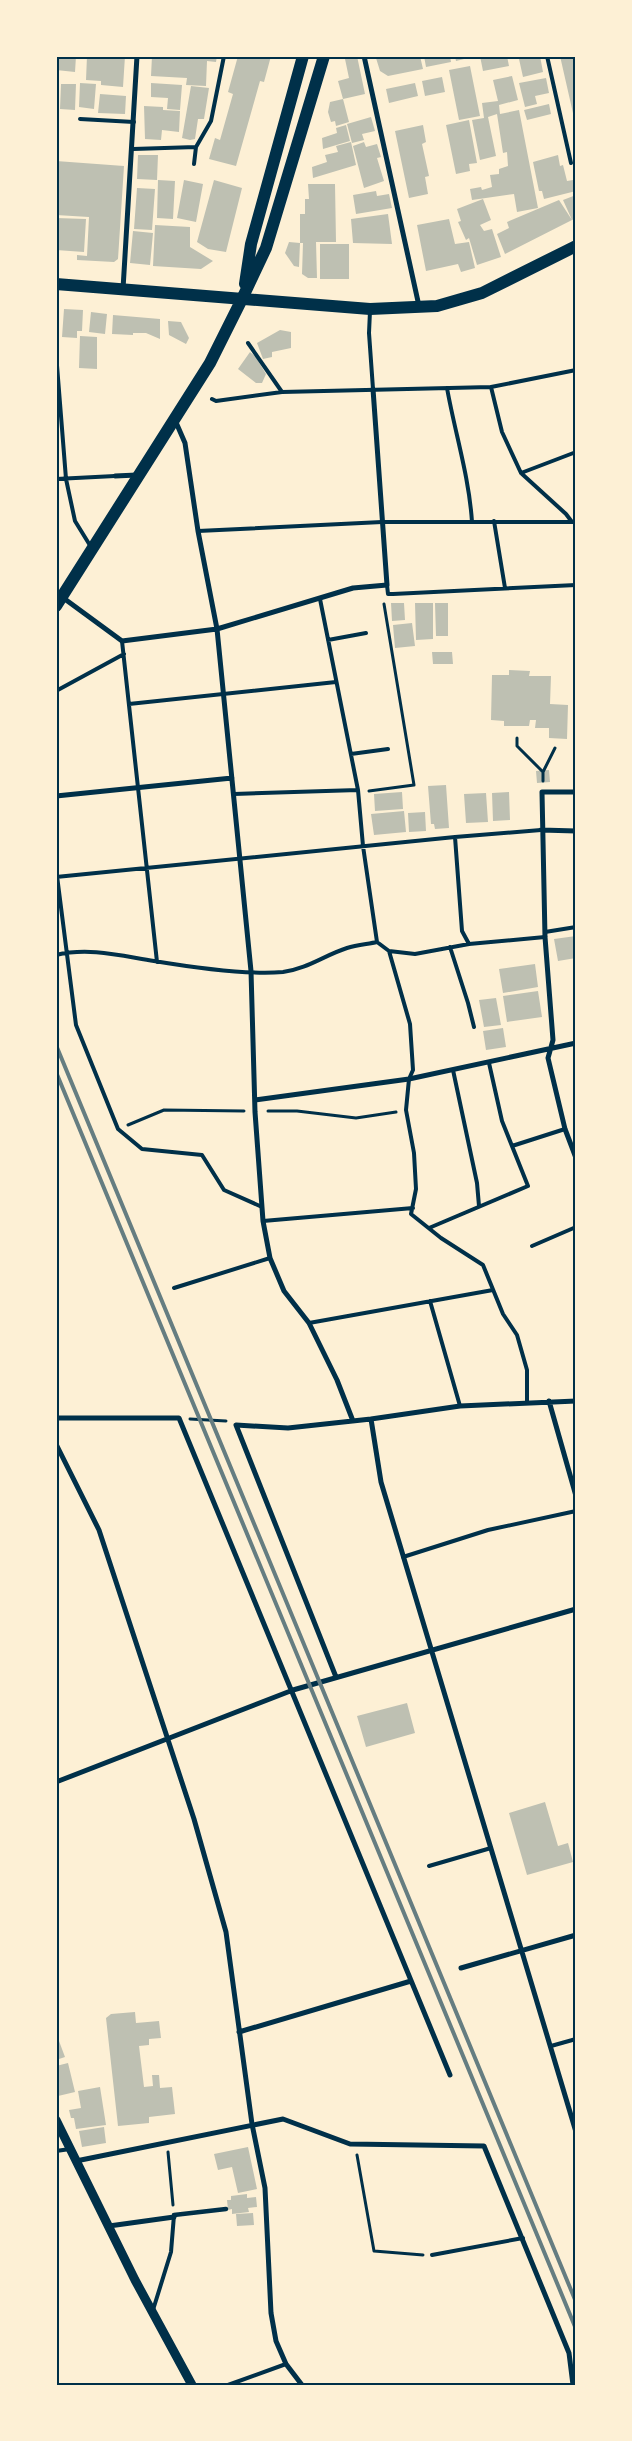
<svg xmlns="http://www.w3.org/2000/svg" width="632" height="2441" font-family="'Roboto Serif',serif">
<style>
.building{fill:#bec0b2}
.lines{fill:none;stroke-linecap:round;stroke-linejoin:round}
.path{stroke:#003049;stroke-width:3}
.service{stroke:#003049;stroke-width:4}
.pedestrian{stroke:#003049;stroke-width:4.5}
.minor{stroke:#003049;stroke-width:5}
.tertiary{stroke:#003049;stroke-width:9}
.primary{stroke:#003049;stroke-width:12}
.rail{stroke:#657d81;stroke-width:4}
.neatline{fill:none;stroke:#003049;stroke-width:2}
</style>
<rect width="100%" height="100%" fill="#fdf0d5"/>
<path class="building" d="M56 56H76L75 72 56 70Z
M87 56H125L123 87 101 85V81L86 80Z
M152 56H217L216 62 207 61 206 86 186 85 187 78 151 76Z
M238 56H271L264 82 260 81 236 166 209 159 215 138 220 140 233 94 228 92Z
M357 56 365 94 343 99 338 81 349 78 345 59Z
M383 56H420L423 69 388 76 380 71 376 58Z
M424 56H450L451 62 426 67Z
M455 56H468V58L456 61Z
M480 56H507L509 66 483 71Z
M531 56H540L543 72 523 77 519 59Z
M560 56H576V122H575Z
M470 66 480 116 459 120 449 70Z
M512 76 518 100 499 105 500 114 519 110 538 208 517 212 514 194 472 200 470 189 481 187 482 190 492 187 490 175 499 174V169L508 166 507 152 503 153 497 114 488 117 496 156 480 160 472 120 484 118 482 103 498 101 493 80Z
M442 77 445 92 425 96 422 81Z
M546 78 549 93 535 96 537 104 525 107 519 83Z
M56 81H59L58 129H56Z
M80 83 96 84 94 109 79 107Z
M151 83 182 85 180 110 167 109 168 98 151 97Z
M415 83 418 96 389 103 386 89Z
M61 84H76L75 110 60 109Z
M191 86 209 88 204 119H198L195 139 190 140 182 138Z
M100 94 126 96 125 114 98 113Z
M343 99 349 122 336 126 335 121 331 122 328 112 330 102Z
M549 104 551 114 527 120 524 110Z
M144 106 163 107V110L180 111 179 132 162 130 161 140 145 139Z
M371 117 375 131 362 134 364 140 352 143 347 124Z
M469 120 477 163 469 164 470 171 456 174 446 125Z
M346 125 350 141 323 149 322 138 337 133 336 128Z
M423 125 426 142 422 144 429 176 425 177 428 194 409 198 395 131Z
M351 142 356 165 313 178 312 167 327 162 325 155 338 152 336 146Z
M364 142 366 147 377 144 381 157 377 158 384 181 364 188 353 146Z
M138 155H158L157 180 137 179Z
M558 155 560 166 563 165 567 181 573 180 576 191 544 199 542 191H539L533 162Z
M56 161 124 166 118 259 114 262 77 260V255L87 256 89 217 56 215Z
M158 180 175 181 173 219 157 218Z
M184 180 203 184 196 222 177 218Z
M214 180 242 188 226 252 208 249 197 242Z
M308 184H335L336 242H316L317 278H308L302 274 303 243H309H300V214H305V199H309Z
M137 188 155 189 152 230 134 229Z
M376 191 377 196 389 194 392 208 356 214 353 195Z
M576 195V218L572 220 563 200Z
M483 199 491 220 480 225 484 231 492 229 501 257 477 265 469 238 466 240 458 222 461 221 457 209Z
M559 200 572 220 505 254 497 234 509 228 507 222Z
M388 214 392 244 353 243 351 219Z
M56 218 86 219 84 252 56 250Z
M449 219 455 244 469 242 475 268 461 272 458 264 426 271 417 225Z
M155 225 190 227V247L213 261 201 269 153 266Z
M133 231 153 233 150 265 130 263Z
M289 242 300 243 299 267 294 266 285 253Z
M320 244H349V279H320Z
M64 309 83 310 82 331H77V338L62 337Z
M91 312 107 314 105 334 89 332Z
M113 315 160 319V339L146 333H133V335L112 334Z
M168 321 181 322 189 338 186 344 169 335Z
M280 330 291 332V348L272 352V357L263 359 257 343Z
M80 336 97 337V369L79 368Z
M250 352 255 356 266 374 262 383H256L238 369Z
M391 603H404L405 620 392 621Z
M415 603H433V639L416 640Z
M435 603H448V636H436Z
M412 623 415 646 395 648 393 625Z
M432 652H452L453 664H433Z
M509 670 530 671 529 676H551L550 704 568 705 567 739 549 738V728H535L536 720H530L529 726H504V721L491 720 492 675H509Z
M549 770 550 782 537 783 536 771Z
M446 785 449 828 435 829 434 824H431L428 786Z
M402 792 403 809 375 811 374 794Z
M509 792 510 820 493 821 492 793Z
M486 793 488 822 466 823 464 794Z
M404 811 406 832 374 835 371 814Z
M425 812 426 831 409 832 408 813Z
M576 936V958L558 961 554 939Z
M535 964 538 987 503 993 499 969Z
M538 991 542 1017 507 1022 503 996Z
M496 998 501 1025 484 1027 479 1000Z
M503 1028 506 1047 486 1050 483 1031Z
M407 1703 415 1733 366 1747 357 1716Z
M545 1802 558 1846 568 1843 573 1862 527 1875 509 1813Z
M135 2012 136 2023 159 2021 161 2038 149 2039V2045L139 2046 144 2087 153 2086 152 2075H159L160 2088 172 2087 175 2114 149 2117V2123L118 2126 106 2018 111 2014Z
M59 2041 65 2057 56 2060V2042Z
M68 2063 75 2092 58 2096 56 2066Z
M100 2087 106 2125 76 2129 74 2118H71L69 2110 81 2108 78 2091Z
M104 2127 106 2143 82 2147 79 2131Z
M248 2147 257 2189 238 2193 232 2167 218 2170 214 2154Z
M247 2194V2198L256 2197 257 2207 248 2208 249 2212 232 2214V2209L228 2210 227 2200H231V2196Z
M253 2213 254 2225 237 2226 236 2214Z"/>
<g class="lines">
<path class="path" d="M517 738V746L543 772V781
M543 772 555 748
M369 791 414 785 384 604
M268 1111H297L356 1118 396 1112
M128 1125 164 1110 244 1111
M190 1419 226 1421
M168 2152 173 2205
M357 2155 374 2251 423 2255"/>
<path class="service" d="M547 56 571 163
M80 119 134 122
M133 149 196 147 211 121 224 56
M194 164 196 147
M370 311 369 333 373 389
M248 343 282 392
M56 353 66 479 75 521 91 547
M491 387 502 432 521 473 576 452
M447 388C455 433 469 476 472 522
M212 399 216 401 282 392 491 387 576 370
M521 473 566 514 572 522
M56 479 115 476
M494 521 505 588
M198 531 382 522H576
M387 585 388 594H393L576 585
M320 599 358 790 363 846 377 942
M328 640 366 633
M122 641 157 962
M56 691 124 654
M129 704 336 682
M351 754 388 749
M234 794 358 790
M455 837 462 931 469 944
M56 868 76 1025 118 1129 142 1149 202 1155 224 1190 262 1207
M56 877 455 837 541 830
M545 932 576 927
M450 947 468 1003 474 1027
M389 951 410 1024 413 1070 409 1079 406 1110 414 1153 416 1189 411 1214 441 1238 483 1265 503 1314 517 1335 527 1370V1402
M56 955C89 947 122 956 154 961 190 967 248 975 283 972 307 969 325 955 347 948 357 945 368 944 377 942L389 951 415 954 469 944 545 937
M453 1070 477 1183 479 1206
M512 1146 565 1129
M263 1221 413 1208
M429 1228 528 1186 502 1121 489 1063
M532 1246 576 1227
M174 1288 270 1258
M430 1301 460 1406
M309 1323 493 1290
M403 1557 488 1530 576 1511
M429 1866 491 1848
M56 1950H57
M551 2046 576 2039
M56 2151 70 2149
M432 2255 523 2238
M153 2310 171 2252 174 2215
M228 2385 286 2364"/>
<path class="pedestrian" d="M174 2215 226 2209"/>
<path class="minor" d="M364 56 419 306
M123 289 137 56
M175 420 185 443 198 531 217 629 251 971 255 1112 263 1221 270 1258 284 1291 309 1323 337 1380 353 1421
M115 476 137 475
M62 597 122 641 217 629 353 588 387 585 373 389
M576 792H542L545 937 553 1040 548 1058 565 1129 576 1158
M56 796 232 778
M541 830 576 831
M255 1100 409 1079 576 1043
M549 1401 576 1496
M56 1418H179L450 2075
M371 1419 381 1482 576 2132
M56 1444 99 1530 194 1819 226 1932 252 2124 265 2188 271 2313 276 2341 286 2364 302 2385
M336 1677 236 1425 288 1428 371 1419 460 1406 576 1401
M56 1782 293 1690 576 1609
M461 1968 576 1935
M239 2032 411 1981
M76 2161 283 2119 350 2144 484 2146 569 2353 573 2385
M109 2226 174 2217"/>
<path class="tertiary" d="M56 2120 135 2280 192 2385"/>
<path class="primary" d="M56 284 370 309 437 306 482 293 576 246
M245 284 251 244 303 56
M56 606 210 363 242 299 266 248 324 56"/>
<path class="rail" d="M56 1045 576 2302
M56 1072 576 2329"/>
</g>
<rect width="632" height="2441" fill="none" stroke="#fdf0d5" stroke-width="115"/>
<rect x="58" y="58" width="516" height="2326" class="neatline"/>
</svg>
